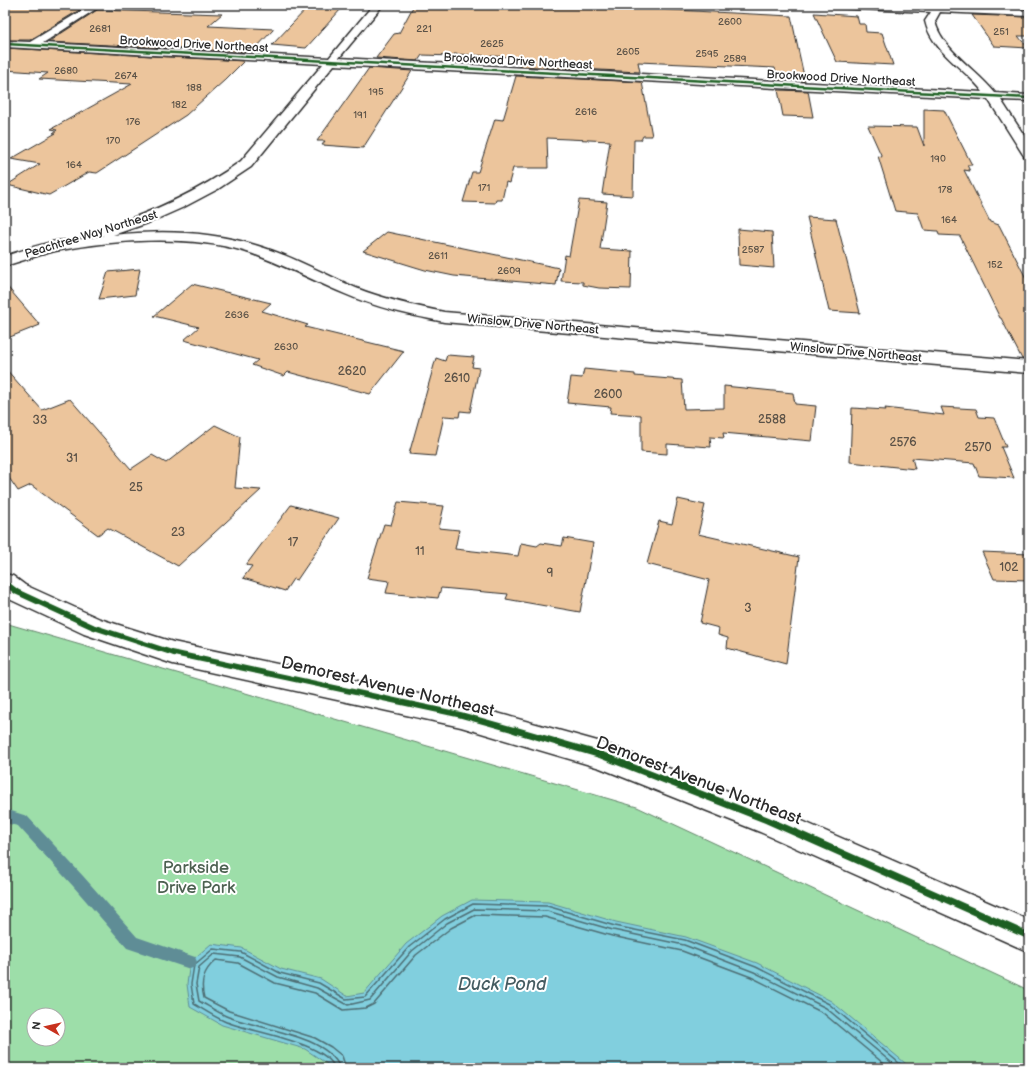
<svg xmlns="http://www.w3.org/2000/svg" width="1034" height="1073" font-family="'Balsamiq Sans',sans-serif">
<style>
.green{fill:#9ddea9;stroke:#64846a;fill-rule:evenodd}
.water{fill:#81cfde;stroke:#5f8d96}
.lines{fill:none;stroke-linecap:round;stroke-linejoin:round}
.shore{stroke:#4d6d73;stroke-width:1.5}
.stream{fill:#5f8d96;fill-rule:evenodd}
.building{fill:#ecc59c;stroke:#2b2b2b}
.minor-casing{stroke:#2b2b2b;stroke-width:3}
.minor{fill:#fff;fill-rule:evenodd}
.cycleway-far2-casing{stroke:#fff;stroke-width:3.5}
.cycleway-far1-casing{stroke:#fff;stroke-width:8}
.cycleway-casing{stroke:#fff;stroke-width:10}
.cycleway-far2{stroke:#1b5e20;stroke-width:2.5}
.cycleway-far1{stroke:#1b5e20;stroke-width:5.5}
.cycleway{stroke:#1b5e20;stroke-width:7}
.labels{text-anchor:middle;stroke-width:4;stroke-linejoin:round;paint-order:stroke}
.far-number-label{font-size:10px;fill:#5b5247}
.far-street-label{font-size:12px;fill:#2b2b2b;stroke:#fff}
.number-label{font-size:12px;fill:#5b5247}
.near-street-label{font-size:17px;fill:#2b2b2b;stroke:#fff}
.near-park-label{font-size:17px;fill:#4d6151;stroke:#fff}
.near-water-label{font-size:18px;font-style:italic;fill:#455c61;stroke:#fff}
</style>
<rect width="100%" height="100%" fill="#fff"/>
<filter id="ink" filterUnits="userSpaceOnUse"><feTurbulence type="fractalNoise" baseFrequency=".025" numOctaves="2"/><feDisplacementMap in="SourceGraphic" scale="8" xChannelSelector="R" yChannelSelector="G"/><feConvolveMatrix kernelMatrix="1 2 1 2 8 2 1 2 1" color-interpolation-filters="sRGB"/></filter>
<g filter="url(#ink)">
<path class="green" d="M5 623 637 807 1024 988 1029 996V1068H5ZM34 1015H58V1039H34Z"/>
<path class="water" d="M472 900 548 902 616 922 686 937 757 963 831 1001 911 1068H333L305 1049 222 1025 190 1007 187 984 190 962 211 944 242 948 281 969 321 979 347 996 364 993 406 944 442 916Z"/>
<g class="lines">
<path class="shore" d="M335 1068C324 1041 249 1032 224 1021 213 1016 204 1010 194 1004L191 984 194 965 213 949 241 952 280 973 319 983 346 999 365 997 409 947 445 919 473 904 547 906 615 926 685 940 756 967 829 1004 905 1068
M340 1068C327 1034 256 1029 226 1016 217 1012 208 1006 199 1001L196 984 199 967 214 954 240 957 278 977 317 988 348 1005 370 1000 412 951 447 923 474 909 547 911 613 930 684 945 754 972 826 1008 898 1068
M346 1068 342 1056 331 1047 315 1038 229 1011 204 998C200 982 203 971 216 960L238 963 275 983 315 993 343 1010 366 1008 374 1004 416 955 451 928 476 915 545 917 612 936 682 951 751 977 823 1013 889 1068"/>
<path class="stream" d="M5 809 27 816 83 876 137 937 195 957 197 962 195 967 190 969 127 948 73 886 18 826 5 823Z"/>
</g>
<path class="building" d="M5 5 81 9 30 40H5Z
M310 5H342L340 9H341L306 48 272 45Z
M414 5 554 9 555 5H575L791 16 805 81 777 80 775 68 638 62 640 72 519 66 521 59 512 57 454 54 453 56 422 55 418 61 376 58 394 34 399 33Z
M965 5H1029V8L966 6Z
M97 10 222 14 208 26 274 29 252 52 48 42Z
M814 13 857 16 859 24H865L866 32 882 33 893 65 837 62Z
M972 15 1029 17V36H1018L1028 48 994 46Z
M5 48 244 61 225 80 186 115 97 173 89 172 49 195 7 185 40 164 11 159 56 133H53L57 130 51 129 132 84 39 79 48 73 5 70Z
M369 68 412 71 363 148 322 145 325 141H317Z
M516 76 642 82 652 136H643L641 140H634L633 196 602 194 610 141 547 138 548 168H513L509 183 506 182 502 200H496L495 203 463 202 472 172H478L495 119 503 120Z
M778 90 808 91 813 117 783 116Z
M924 109 944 110 972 165H967L970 171 964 170 990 222 999 225 1029 284V359H1022L1001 318H1000L960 236 939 235 938 231 924 230 918 213 895 211 878 156 882 157 868 126 917 127 924 146Z
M579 200 607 202 600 249 632 251 631 289 599 288 583 285V282L561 281 565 255 569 256Z
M807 217 836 219 860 313 829 311Z
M738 229 772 232 774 268 739 265Z
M387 232 559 268 556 285 454 276 425 270 363 251Z
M140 269 135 295 99 299 108 272Z
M5 284 40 325 5 339Z
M192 284 271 303 262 311 308 325 305 327 404 351 370 394 288 372 284 376 252 365 258 360 184 340 199 327 154 316Z
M447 355 474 357 472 367 479 368 470 412 460 411 459 417 444 416 435 456 409 454 436 358 445 361Z
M5 368 42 410 70 399 131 469 152 455 166 463 215 425 240 437 235 488 261 490 178 566 108 528 98 535 31 485 18 491 5 472Z
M584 369 635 374V376L682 380 684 409 724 408V386L793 393 795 404 816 406 812 441 723 433 724 438 710 437 711 447 667 444V454L641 452V415L610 413 611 407 567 403 571 377 582 378Z
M941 407 976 409 979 417 994 418 1006 447H1001L1014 478 979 476 974 463 912 458 915 469 850 462 852 408 886 410 885 408 944 415Z
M678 499 705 505 698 534 799 557 786 664 727 648 728 638 718 635 719 628 700 623 709 580 647 564 659 521 672 524Z
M398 502 444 506 439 528 459 530 455 549 518 556 521 543 537 546 541 543 562 546 564 538 593 543 580 612 506 599 508 594 441 588 438 598 386 593 389 581 367 578 384 524 391 525Z
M291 505 339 518 297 580 293 579 285 591 243 578 252 566 246 565Z
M982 552 1029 554V580L994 579Z"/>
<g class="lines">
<defs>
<path id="minor" d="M91 5H102L43 43 329 58 373 5H383L339 58 983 92C965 68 932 52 925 21L931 12 833 8 828 5H945L944 7 1029 10V16L940 12 935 21C941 49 977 70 995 93L1029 95V101L1001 100 1029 143V157L1024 156 988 99 334 65 251 167 218 189 184 207 148 223 113 235C160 230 209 231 255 245 290 255 322 273 356 288 384 299 414 306 444 312L1029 361V373L444 322C410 315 377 308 345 294 311 280 279 262 244 251 188 234 112 240 55 251 38 255 22 261 5 266V256C19 252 56 238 68 241L103 236 99 232 101 229C151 213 198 192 241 161L323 64 5 47V41L30 42Z
M5 574 13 576 25 585 100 619 173 642 461 703 601 742 777 810 1029 920V952L760 832 600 768 461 727 173 664 84 634 9 599 5 596Z"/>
</defs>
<use href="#minor" class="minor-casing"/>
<use href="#minor" class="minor"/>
<defs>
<path id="cycleway-far2" d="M5 44 1029 98"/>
<path id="cycleway-far1" d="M5 583 17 592 93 627 173 653 461 715 518 731"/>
<path id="cycleway" d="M515 730 601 755 767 820 1029 936"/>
</defs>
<use href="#cycleway-far2" class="cycleway-far2-casing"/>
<use href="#cycleway-far1" class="cycleway-far1-casing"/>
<use href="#cycleway" class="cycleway-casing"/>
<use href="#cycleway-far2" class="cycleway-far2"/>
<use href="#cycleway-far1" class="cycleway-far1"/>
<use href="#cycleway" class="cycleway"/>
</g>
</g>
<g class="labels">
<g class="far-number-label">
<text x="730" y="25">2600</text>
<text x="100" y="32">2681</text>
<text x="424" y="32">221</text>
<text x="1001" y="35">251</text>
<text x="492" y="47">2625</text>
<text x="628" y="55">2605</text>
<text x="707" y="57">2595</text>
<text x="735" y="62">2589</text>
<text x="66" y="74">2680</text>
<text x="126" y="79">2674</text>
<text x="194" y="91">188</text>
<text x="376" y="95">195</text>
<text x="179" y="108">182</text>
<text x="586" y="115">2616</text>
<text x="360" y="118">191</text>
<text x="133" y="125">176</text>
<text x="113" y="144">170</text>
<text x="938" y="162">190</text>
<text x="74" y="168">164</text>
<text x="484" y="191">171</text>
<text x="945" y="193">178</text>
<text x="949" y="223">164</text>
<text x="753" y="253">2587</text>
<text x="438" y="259">2611</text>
<text x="995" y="268">152</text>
<text x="509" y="274">2609</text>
<text x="237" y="318">2636</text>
<text x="286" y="350">2630</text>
</g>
<g class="far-street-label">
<text transform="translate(194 44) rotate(3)" y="4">Brookwood Drive Northeast</text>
<text transform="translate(518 61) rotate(3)" y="4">Brookwood Drive Northeast</text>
<text transform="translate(841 78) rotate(3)" y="4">Brookwood Drive Northeast</text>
<text transform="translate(91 234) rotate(-17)" y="4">Peachtree Way Northeast</text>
<text transform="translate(533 324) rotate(5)" y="4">Winslow Drive Northeast</text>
<text transform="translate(856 352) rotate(5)" y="4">Winslow Drive Northeast</text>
</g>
<g class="number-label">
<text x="352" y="375">2620</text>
<text x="457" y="382">2610</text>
<text x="608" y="398">2600</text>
<text x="772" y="423">2588</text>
<text x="40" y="424">33</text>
<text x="903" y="446">2576</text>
<text x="978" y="451">2570</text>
<text x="72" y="462">31</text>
<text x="136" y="491">25</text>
<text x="178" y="536">23</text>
<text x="293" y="546">17</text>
<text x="420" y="555">11</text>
<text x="1009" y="571">102</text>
<text x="550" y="577">9</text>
<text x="748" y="612">3</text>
</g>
<g class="near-street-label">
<text transform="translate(388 686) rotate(13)" y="6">Demorest Avenue Northeast</text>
<text transform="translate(699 780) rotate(21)" y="6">Demorest Avenue Northeast</text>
</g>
<g class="near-park-label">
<text x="196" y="873">Parkside<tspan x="196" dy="20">Drive Park</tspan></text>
</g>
<g class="near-water-label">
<text x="502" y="990">Duck Pond</text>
</g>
</g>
<rect width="1034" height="1073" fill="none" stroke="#fff" stroke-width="20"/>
<rect x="10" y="10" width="1014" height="1053" fill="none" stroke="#2b2b2b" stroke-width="1.5" filter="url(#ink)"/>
<g transform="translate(46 1027) rotate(278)"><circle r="19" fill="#ffffff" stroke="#aaaaaa"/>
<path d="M0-3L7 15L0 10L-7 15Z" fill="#c8321e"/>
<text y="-6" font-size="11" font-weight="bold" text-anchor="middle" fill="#2b2b2b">N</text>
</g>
</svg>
